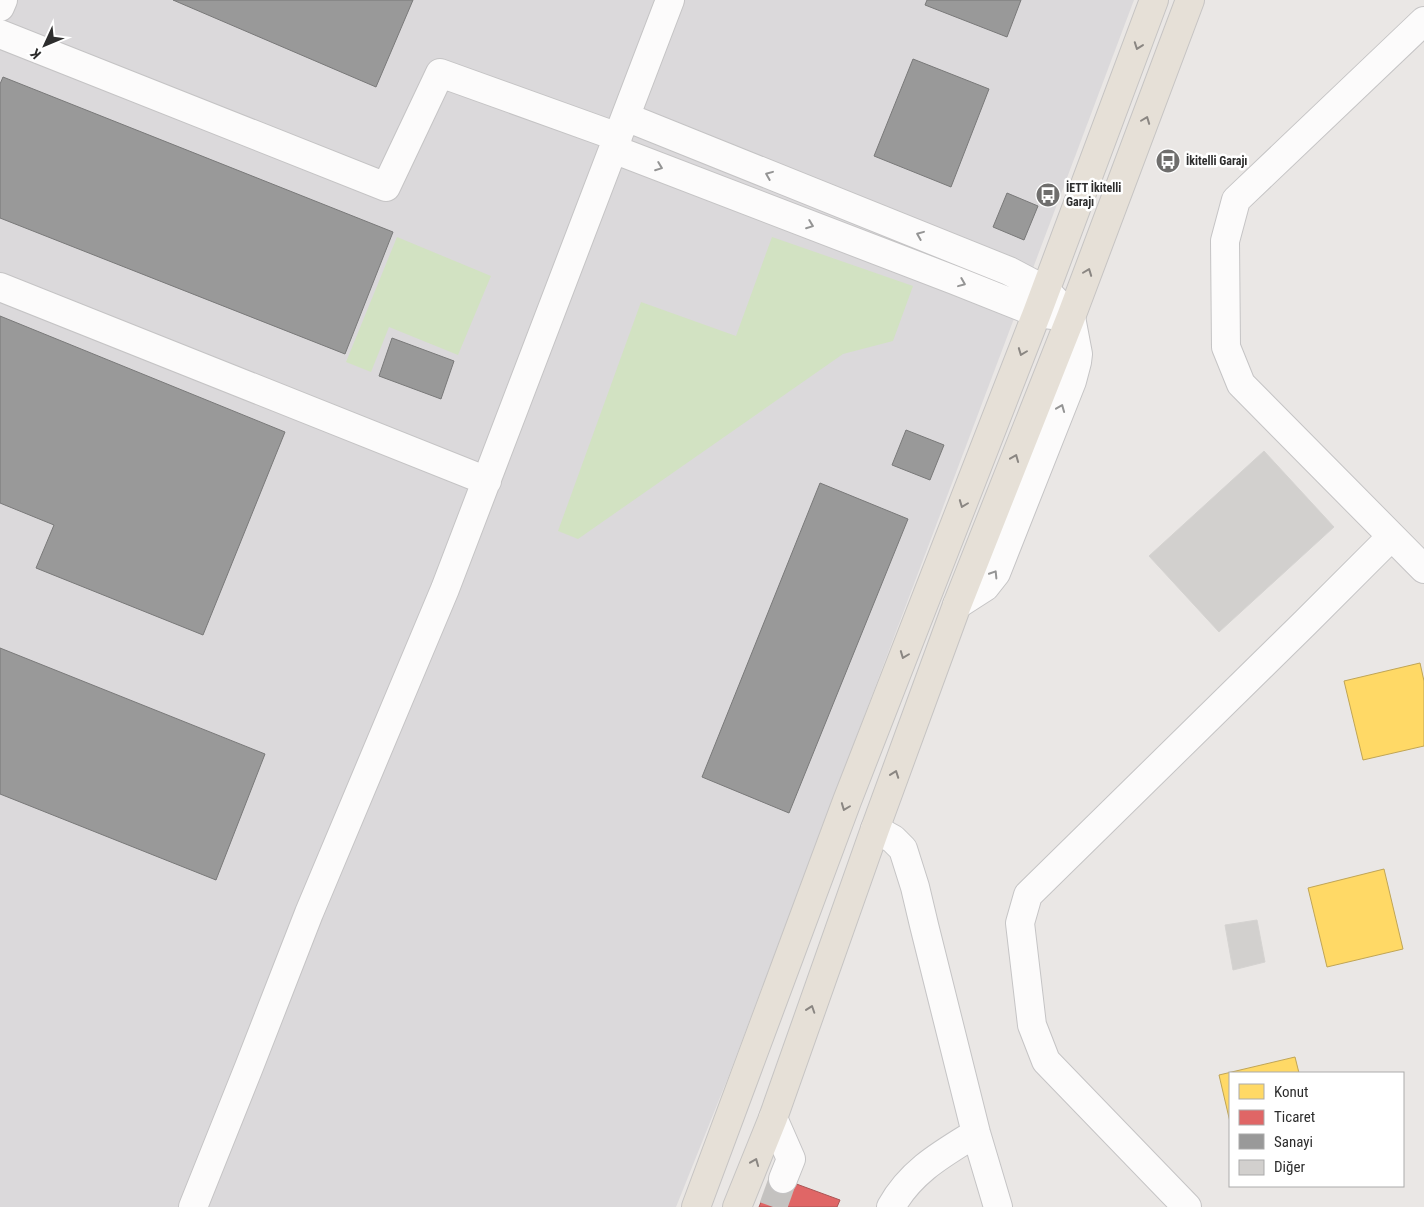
<svg xmlns="http://www.w3.org/2000/svg" width="1424" height="1207" font-family="'Roboto Condensed',sans-serif">
<style>
.industrial{fill:#dbd9db}
.green{fill:#d2e2c2}
.homes{fill:#ffd966;stroke:#c0a555}
.shops{fill:#e06666;stroke:#a55}
.industry{fill:#999;stroke:#797979}
.building{fill:#d2d0ce;stroke:#d5d3d1}
.lines{fill:none;stroke-linecap:round;stroke-linejoin:round}
.minor-tunnel{stroke:#c4c2c0;stroke-width:28;stroke-dasharray:28 14;stroke-linecap:butt}
.minor-casing{stroke:#c5c4c5;stroke-width:30}
.major-casing{stroke:#c6c4c3;stroke-width:30}
.minor{stroke:#fcfbfb;stroke-width:28}
.major{stroke:#e6e0d7;stroke-width:28}
.oneway{stroke:#8a8682}
.oneway2{stroke:#949494}
.labels{text-anchor:middle;stroke-width:5;stroke-linejoin:round;paint-order:stroke}
.poi-label{font-size:12px;font-weight:bold;fill:#2d2d2d;stroke:#fff;text-anchor:start}
</style>
<rect width="100%" height="100%" fill="#eae7e5"/>
<path class="industrial" d="M0 0H1134L729 1075 676 1207H0Z"/>
<path class="green" d="M397 237 491 276 458 355 389 327 371 372 346 362Z
M772 237 913 286 893 341 843 354 578 539 558 531 641 302 736 336Z"/>
<path class="homes" d="M1420 663 1424 681V746L1363 760 1344 681Z
M1384 869 1403 949 1327 967 1308 888Z
M1295 1057 1299 1073H1230V1122L1219 1075Z"/>
<path class="shops" d="M772 1175 840 1200 837 1207H759Z"/>
<path class="industry" d="M173 0H413L376 87Z
M927 0H1021L1007 37 925 5Z
M913 59 989 89 951 187 874 156Z
M3 77 393 232 345 354 0 218V84Z
M1007 193 1038 206 1024 240 993 227Z
M0 316 285 432 203 635 36 568 54 525 0 503Z
M392 338 454 361 441 399 379 376Z
M906 430 944 445 930 480 892 465Z
M820 483 908 519 789 813 702 777Z
M0 648 265 754 216 880 0 794Z"/>
<path class="building" d="M1264 451 1334 527 1219 632 1149 556Z
M1257 920 1265 962 1233 970 1225 925Z"/>
<g class="lines">
<path class="minor-tunnel" d="M773 1207 783 1179"/>
<defs>
<path id="minor" d="M0 7 3 0
M1424 21 1236 200 1225 241 1226 347 1241 384 1424 569
M0 34 386 187 440 73 618 137
M626 117 1009 271 1045 290 1071 317 1078 354 1077 362 1072 381 996 573 985 587 957 605
M613 149 954 280 1037 313 1061 316
M0 287 487 481
M875 829 893 839 903 849 915 887 924 925 976 1133 998 1207
M773 1118 791 1159 783 1179
M193 1207 249 1067 309 913 445 589 670 0
M891 1207C911 1171 942 1154 976 1133
M1187 1207 1046 1061 1032 1025 1020 923 1028 895 1306 622 1391 537"/>
<path id="major" d="M696 1207 847 801 1037 313 1154 0
M737 1207 773 1118 875 829 957 605 1071 317 1190 0"/>
</defs>
<use href="#minor" class="minor-casing"/>
<use href="#major" class="major-casing"/>
<use href="#minor" class="minor"/>
<use href="#major" class="major"/>
</g>
<defs><path id="oneway-chevron" d="M-2-3.5L2.5 0L-2 3.5" fill="none" stroke-width="1.6" stroke-linecap="round" stroke-linejoin="round" transform="scale(1.25)"/></defs>
<g class="oneway">
<use href="#oneway-chevron" transform="translate(1138 46) rotate(110)"/>
<use href="#oneway-chevron" transform="translate(1146 120) rotate(-69)"/>
<use href="#oneway-chevron" transform="translate(1088 272) rotate(-69)"/>
<use href="#oneway-chevron" transform="translate(1022 352) rotate(111)"/>
<use href="#oneway-chevron" transform="translate(1015 458) rotate(-68)"/>
<use href="#oneway-chevron" transform="translate(963 504) rotate(111)"/>
<use href="#oneway-chevron" transform="translate(904 655) rotate(111)"/>
<use href="#oneway-chevron" transform="translate(895 774) rotate(-70)"/>
<use href="#oneway-chevron" transform="translate(845 807) rotate(111)"/>
<use href="#oneway-chevron" transform="translate(811 1009) rotate(-71)"/>
<use href="#oneway-chevron" transform="translate(755 1162) rotate(-68)"/>
</g>
<g class="oneway2">
<use href="#oneway-chevron" transform="translate(659 167) rotate(21)"/>
<use href="#oneway-chevron" transform="translate(769 175) rotate(-158)"/>
<use href="#oneway-chevron" transform="translate(810 225) rotate(21)"/>
<use href="#oneway-chevron" transform="translate(920 235) rotate(-158)"/>
<use href="#oneway-chevron" transform="translate(962 283) rotate(22)"/>
<use href="#oneway-chevron" transform="translate(1061 408) rotate(-68)"/>
<use href="#oneway-chevron" transform="translate(994 574) rotate(-58)"/>
</g>
<defs>
<symbol id="bus-disc" viewBox="-11 -11 22 22"><circle r="9.5" fill="#6f6e6d" stroke="#fff"/><path d="M-5-6H5V4H4V6H2V4H-2V6H-4V4H-5ZM-3.5-4V0h7V-4ZM-3.5 1.2v1.5H-2V1.2ZM2 1.2v1.5H3.5V1.2Z" fill="#fff"/></symbol>
</defs>
<g fill-rule="evenodd">
<use href="#bus-disc" x="1154" y="147" width="28" height="28"/>
<use href="#bus-disc" x="1034" y="181" width="28" height="28"/>
</g>
<g class="labels">
<g class="poi-label">
<text x="1186" y="165">İkitelli Garajı</text>
<text x="1066" y="192">İETT İkitelli<tspan x="1066" dy="14">Garajı</tspan></text>
</g>
</g>
<rect x="1229" y="1072" width="175" height="115" fill="#ffffff" stroke="#ababab"/>
<rect x="1239" y="1084" width="25" height="15" fill="#ffd966" stroke="#ababab"/>
<text x="1274" y="1097" font-size="15" fill="#2d2d2d">Konut</text>
<rect x="1239" y="1110" width="25" height="15" fill="#e06666" stroke="#ababab"/>
<text x="1274" y="1122" font-size="15" fill="#2d2d2d">Ticaret</text>
<rect x="1239" y="1134" width="25" height="15" fill="#999999" stroke="#ababab"/>
<text x="1274" y="1147" font-size="15" fill="#2d2d2d">Sanayi</text>
<rect x="1239" y="1160" width="25" height="15" fill="#d2d0ce" stroke="#ababab"/>
<text x="1274" y="1172" font-size="15" fill="#2d2d2d">Diğer</text>
<g transform="translate(45 45) rotate(226)" stroke="#ffffff" stroke-width="4" paint-order="stroke">
<path d="M0-4L9 19L0 12L-9 19Z" fill="#2d2d2d"/>
<text y="-8" font-size="14" font-weight="bold" text-anchor="middle" fill="#2d2d2d">K</text>
</g>
</svg>
